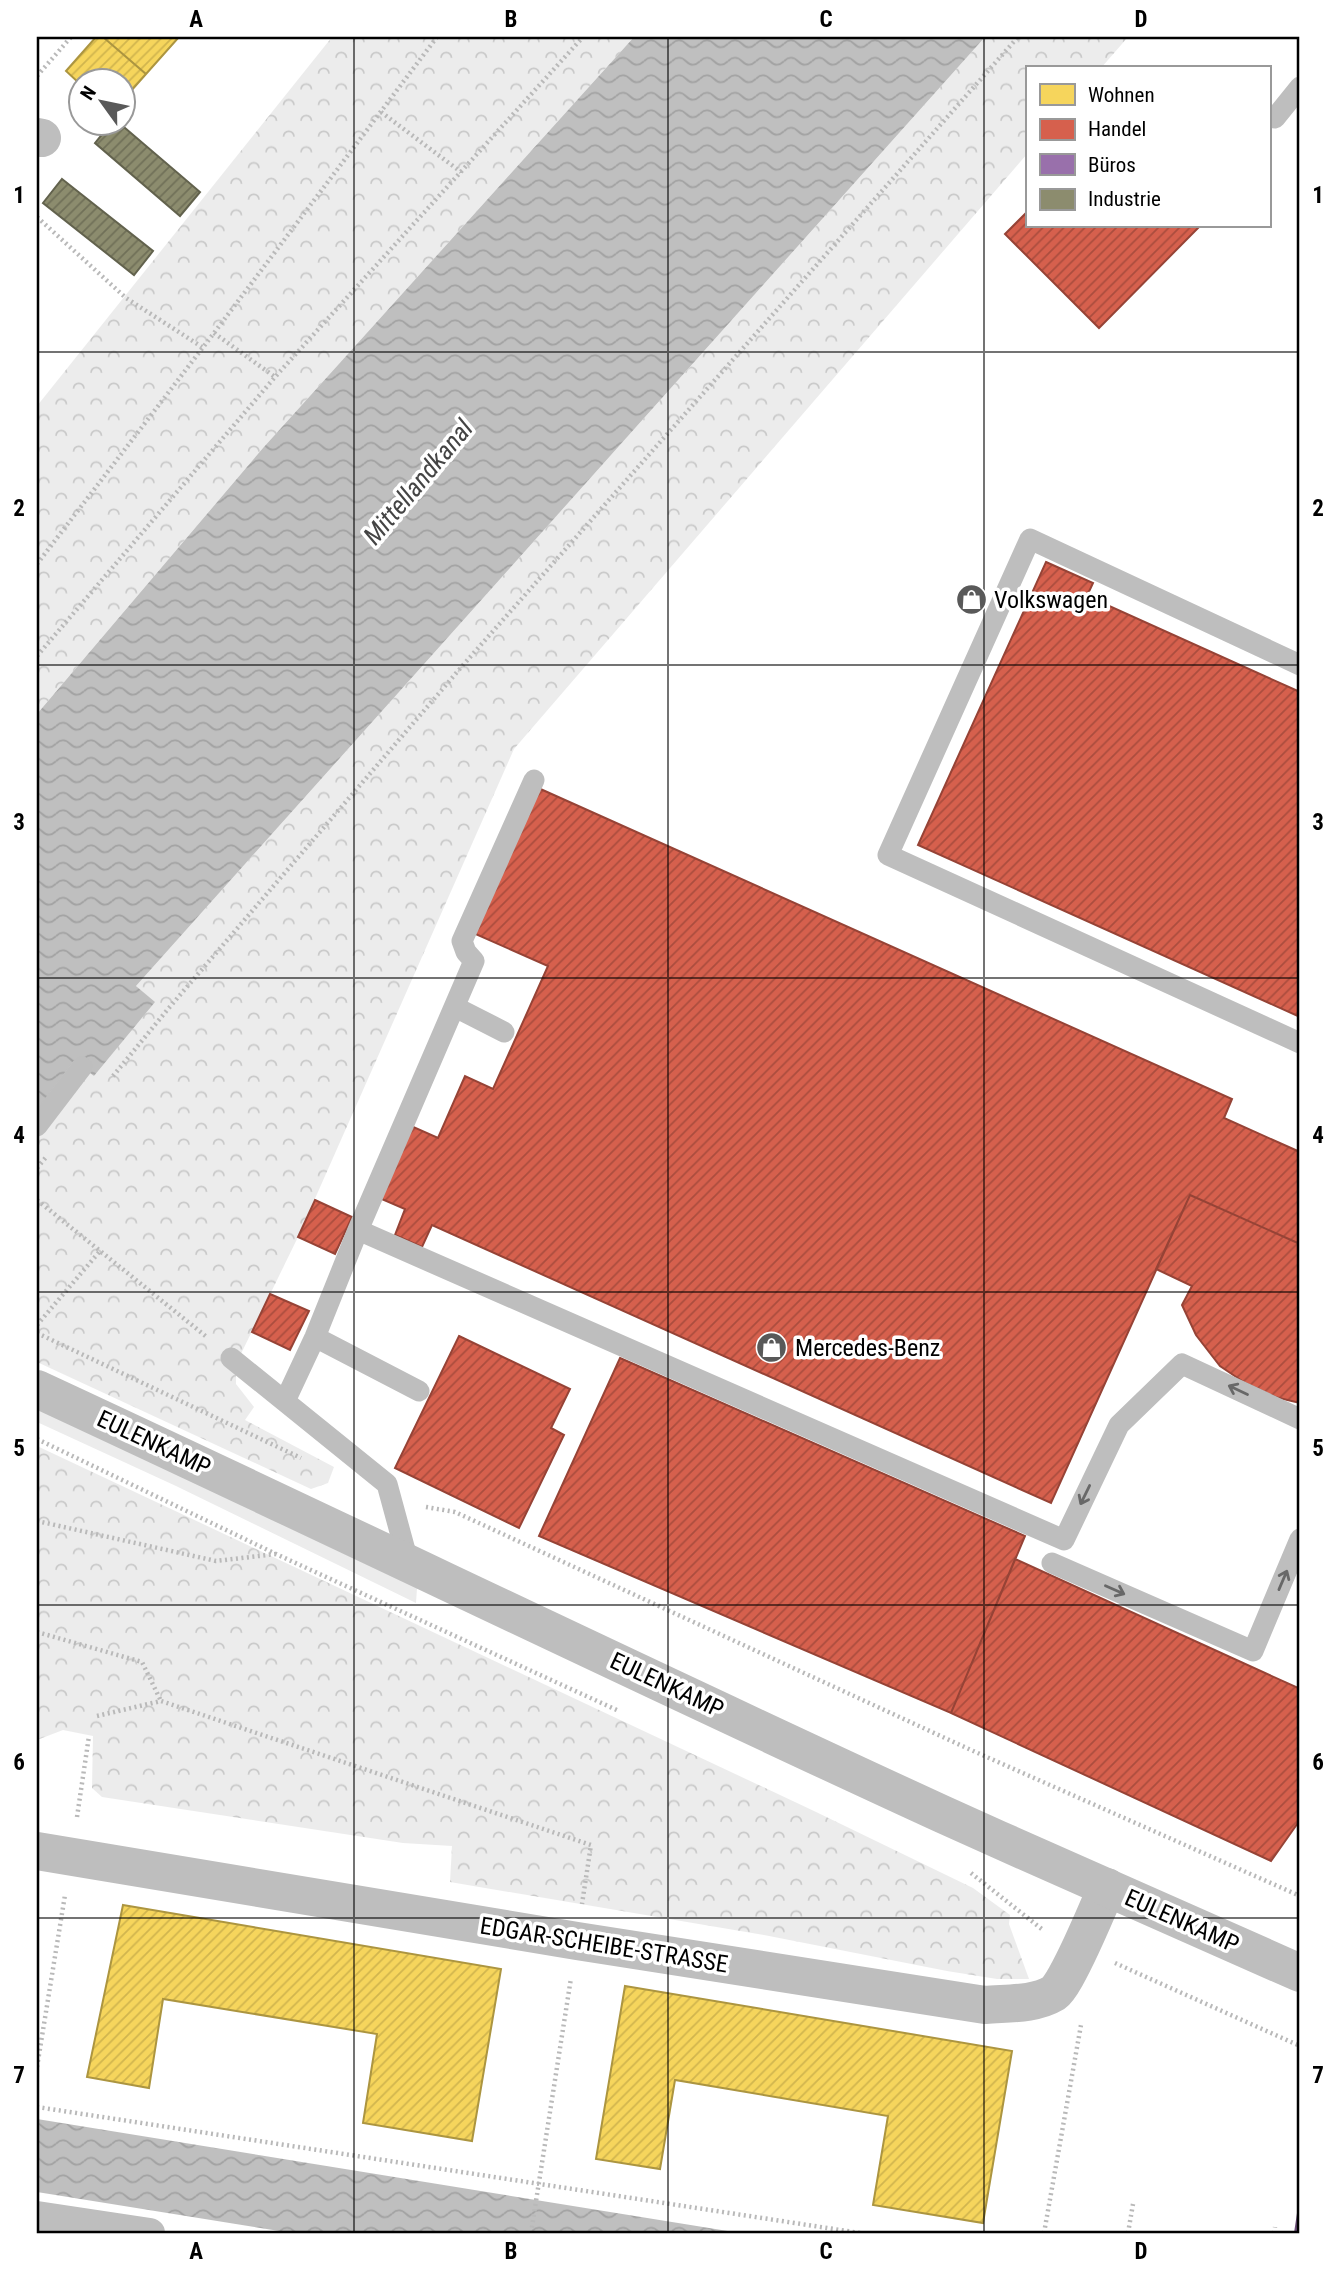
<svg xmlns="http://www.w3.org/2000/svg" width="1337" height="2270" font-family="'Roboto Condensed',sans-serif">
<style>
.grass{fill:#ececec}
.park{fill:url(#park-crowns)}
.water{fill:url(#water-waves)}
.homes{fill:url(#homes-hatch);stroke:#ac9540;stroke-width:2}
.shops{fill:url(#shops-hatch);stroke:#964336;stroke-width:2}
.offices{fill:url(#offices-hatch);stroke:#6b4e78;stroke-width:2}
.industry{fill:url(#industry-hatch);stroke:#62624d;stroke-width:2}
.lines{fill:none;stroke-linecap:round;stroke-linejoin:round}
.path{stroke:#b9b9b9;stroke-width:4.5;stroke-dasharray:2 3.5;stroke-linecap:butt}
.service{stroke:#bebebe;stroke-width:21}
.pedestrian{stroke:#bebebe;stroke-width:30}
.minor{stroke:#bebebe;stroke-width:38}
.tertiary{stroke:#bebebe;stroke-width:38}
.oneway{stroke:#686868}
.grid{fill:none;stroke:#000;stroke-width:2;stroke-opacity:0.55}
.labels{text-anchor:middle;stroke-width:7;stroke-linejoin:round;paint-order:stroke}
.poi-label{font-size:24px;fill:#000;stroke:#fff;text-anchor:start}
.street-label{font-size:24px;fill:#000;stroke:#fff}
.water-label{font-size:26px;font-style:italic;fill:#444;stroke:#fff}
.neatline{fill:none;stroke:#000;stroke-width:2.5}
.grid-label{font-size:23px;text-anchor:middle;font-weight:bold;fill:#000}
</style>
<defs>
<pattern id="park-crowns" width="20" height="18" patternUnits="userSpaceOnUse" patternTransform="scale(1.75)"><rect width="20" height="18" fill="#ececec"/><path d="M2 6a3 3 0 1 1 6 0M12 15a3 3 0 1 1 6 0" fill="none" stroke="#c9c9c9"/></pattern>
<pattern id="water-waves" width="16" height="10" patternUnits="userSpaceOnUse" patternTransform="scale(1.75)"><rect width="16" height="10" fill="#bfbfbf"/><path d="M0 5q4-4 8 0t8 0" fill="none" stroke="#a2a2a2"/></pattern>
<pattern id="homes-hatch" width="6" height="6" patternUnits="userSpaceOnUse" patternTransform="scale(1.75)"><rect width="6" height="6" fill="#f6d55c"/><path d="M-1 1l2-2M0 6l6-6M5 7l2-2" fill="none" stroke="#d1b54e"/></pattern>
<pattern id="shops-hatch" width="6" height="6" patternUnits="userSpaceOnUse" patternTransform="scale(1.75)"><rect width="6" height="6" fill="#d6604d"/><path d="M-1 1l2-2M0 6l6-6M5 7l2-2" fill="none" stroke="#ab4d3e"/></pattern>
<pattern id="offices-hatch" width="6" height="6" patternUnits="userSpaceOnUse" patternTransform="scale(1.75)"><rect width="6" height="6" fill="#9970ab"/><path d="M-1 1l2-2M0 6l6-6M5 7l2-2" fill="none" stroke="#7a5a89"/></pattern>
<pattern id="industry-hatch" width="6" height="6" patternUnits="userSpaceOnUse" patternTransform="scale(1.75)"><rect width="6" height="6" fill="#8c8c6e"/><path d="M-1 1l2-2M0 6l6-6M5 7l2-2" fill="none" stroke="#707058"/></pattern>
</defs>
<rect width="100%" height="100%" fill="#fff"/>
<path class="grass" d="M37 1408 417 1588 416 1603 176 1486 37 1422Z"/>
<path class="park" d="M332 37H634L263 448 37 714V406Z
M985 37H1128L1101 68H1027V154L514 749 298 1237 236 1364V1384L254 1407 245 1420 334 1467 328 1483 311 1489 37 1362V1110L75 1060 94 1076 154 1002 136 986Z
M37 1446 814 1811 973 1888 1010 1915 1009 1924 1029 1979H997L947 1971 764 1935 450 1882 452 1846 403 1843 102 1797 92 1788 93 1736 63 1730 37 1740Z"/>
<path class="water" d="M634 37H985L136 986 155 1002 94 1076 74 1061 37 1110V714L263 448Z
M37 2119 740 2233H292L37 2192Z"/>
<path class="homes" d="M96 37H103L146 74 122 101V80H80V84L66 71Z
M103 37H179L146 74Z
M123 1905 501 1969 472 2141 363 2123 377 2034 163 1999 149 2088 87 2077Z
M625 1986 1012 2051 983 2223 873 2205 888 2116 675 2080 660 2169 596 2159Z"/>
<path class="shops" d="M1027 212V226H1200L1099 328 1005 234Z
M1046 562 1093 583 1087 596 1300 692V1017L918 845Z
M536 787 1232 1099 1224 1118 1300 1152V1244L1190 1195 1051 1503 432 1225 422 1247 395 1235 405 1209 377 1197 409 1125 438 1138 465 1076 493 1089 548 966 471 932Z
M1190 1195 1300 1244V1403L1275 1397 1245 1383 1220 1366 1196 1335 1182 1305 1192 1286 1156 1269Z
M315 1200 352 1217 335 1254 298 1237Z
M270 1294 309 1311 290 1350 252 1332Z
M459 1336 570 1389 551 1428 564 1435 519 1528 395 1468Z
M620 1358 1025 1536 951 1713 539 1536Z
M1015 1559 1298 1688 1300 1682V1820L1271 1861 951 1713Z"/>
<path class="offices" d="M1300 2200V2233H1295Z"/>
<path class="industry" d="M112 122H118L200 192 180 216 95 143Z
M62 179 153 251 134 275 43 203Z"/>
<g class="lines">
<path class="path" d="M37 76 71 37
M381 112 461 172
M37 217 126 298 202 347
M214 333 275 377
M37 564 214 333 437 37
M37 656 275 377 583 37
M113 1076 168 1009 464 664 1018 37
M37 1168 47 1156
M37 1200 208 1338
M37 1325 100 1251
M37 1333 301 1458
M37 1439 276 1554 619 1711
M426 1507 455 1512 971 1750 1300 1896
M37 1521 216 1561 276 1554
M37 1632 142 1662 161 1701
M97 1716 161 1701 591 1845 582 1904
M77 1817 89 1736
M971 1873 1043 1930
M1115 1963 1300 2046
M37 2067 65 1895
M37 2107 860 2233
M531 2233 571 1978
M1044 2233 1081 2025
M1128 2233 1133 2204
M1274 2233 1275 2227"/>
<path class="service" d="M1275 118 1300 87
M1300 665 1030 539 888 855 1300 1043
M455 1007 504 1032
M37 1126 82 1067
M358 1230 1064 1540 1119 1425 1182 1364 1300 1419
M315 1337 419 1391
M231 1358 387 1484 409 1565
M285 1401 315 1337 358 1230 474 961 466 952 462 941 534 780
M1052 1563 1253 1651 1300 1539"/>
<path class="pedestrian" d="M37 2216 150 2233"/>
<path class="minor" d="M37 137 42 138
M37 1851 577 1941 985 2005C1007 2003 1034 2005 1054 1993 1066 1985 1099 1906 1107 1887"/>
<path class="tertiary" d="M37 1389C339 1529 639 1675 942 1814 1061 1868 1181 1920 1300 1973"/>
</g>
<defs><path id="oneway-shaft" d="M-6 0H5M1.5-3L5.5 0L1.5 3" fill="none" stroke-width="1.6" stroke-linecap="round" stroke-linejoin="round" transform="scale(1.75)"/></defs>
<g class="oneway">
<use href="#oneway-shaft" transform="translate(1238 1390) rotate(-155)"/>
<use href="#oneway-shaft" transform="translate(1085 1495) rotate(116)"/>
<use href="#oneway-shaft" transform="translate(1283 1580) rotate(-67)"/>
<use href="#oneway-shaft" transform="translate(1115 1590) rotate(24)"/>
</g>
<path class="grid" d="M354 37V2233M668 37V2233M984 37V2233M37 352H1300M37 665H1300M37 978H1300M37 1292H1300M37 1605H1300M37 1918H1300"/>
<defs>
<symbol id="shop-disc" viewBox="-11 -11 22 22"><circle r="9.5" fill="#595959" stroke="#fff"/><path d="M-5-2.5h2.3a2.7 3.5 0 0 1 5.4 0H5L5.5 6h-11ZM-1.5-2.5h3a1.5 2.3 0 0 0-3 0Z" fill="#fff"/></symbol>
</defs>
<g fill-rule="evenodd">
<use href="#shop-disc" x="954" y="582" width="35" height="35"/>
<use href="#shop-disc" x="754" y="1330" width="35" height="35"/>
</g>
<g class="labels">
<g class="poi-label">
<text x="994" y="608">Volkswagen</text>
<text x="795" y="1356">Mercedes-Benz</text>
</g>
<g class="street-label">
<text transform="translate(154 1443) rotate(25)" y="8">EULENKAMP</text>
<text transform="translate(667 1685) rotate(25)" y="8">EULENKAMP</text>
<text transform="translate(1182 1921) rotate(24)" y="8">EULENKAMP</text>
<text transform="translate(604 1945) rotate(9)" y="8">EDGAR-SCHEIBE-STRASSE</text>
</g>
<g class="water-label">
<text transform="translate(418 482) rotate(-50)" y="9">Mittellandkanal</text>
</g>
</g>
<rect width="1337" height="2270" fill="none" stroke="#ffffff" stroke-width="77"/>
<rect x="1026" y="66" width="245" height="161" fill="#ffffff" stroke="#999999" stroke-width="2"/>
<rect x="1040" y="84" width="35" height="21" fill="#f6d55c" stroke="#999999" stroke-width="2"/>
<text x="1088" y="102" font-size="21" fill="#000000">Wohnen</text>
<rect x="1040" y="119" width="35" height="21" fill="#d6604d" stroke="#999999" stroke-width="2"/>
<text x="1088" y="136" font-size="21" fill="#000000">Handel</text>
<rect x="1040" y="154" width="35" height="21" fill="#9970ab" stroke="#999999" stroke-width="2"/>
<text x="1088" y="172" font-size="21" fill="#000000">Büros</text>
<rect x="1040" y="189" width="35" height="21" fill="#8c8c6e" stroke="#999999" stroke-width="2"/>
<text x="1088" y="206" font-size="21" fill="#000000">Industrie</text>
<g transform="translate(102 102) rotate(303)"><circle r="33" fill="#ffffff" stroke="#999999" stroke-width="2"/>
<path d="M0-5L12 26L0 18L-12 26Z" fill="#595959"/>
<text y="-10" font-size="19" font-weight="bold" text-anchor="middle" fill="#000000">N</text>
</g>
<rect x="38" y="38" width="1260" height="2194" class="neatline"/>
<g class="grid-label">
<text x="196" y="27">A</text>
<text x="511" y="27">B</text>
<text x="826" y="27">C</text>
<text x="1141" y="27">D</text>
<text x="19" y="203">1</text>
<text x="1318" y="203">1</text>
<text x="19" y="516">2</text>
<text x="1318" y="516">2</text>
<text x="19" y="830">3</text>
<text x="1318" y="830">3</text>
<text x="19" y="1143">4</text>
<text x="1318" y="1143">4</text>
<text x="19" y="1456">5</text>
<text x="1318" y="1456">5</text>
<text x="19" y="1770">6</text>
<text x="1318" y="1770">6</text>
<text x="19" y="2083">7</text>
<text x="1318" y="2083">7</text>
<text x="196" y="2259">A</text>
<text x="511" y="2259">B</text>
<text x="826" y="2259">C</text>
<text x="1141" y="2259">D</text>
</g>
</svg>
